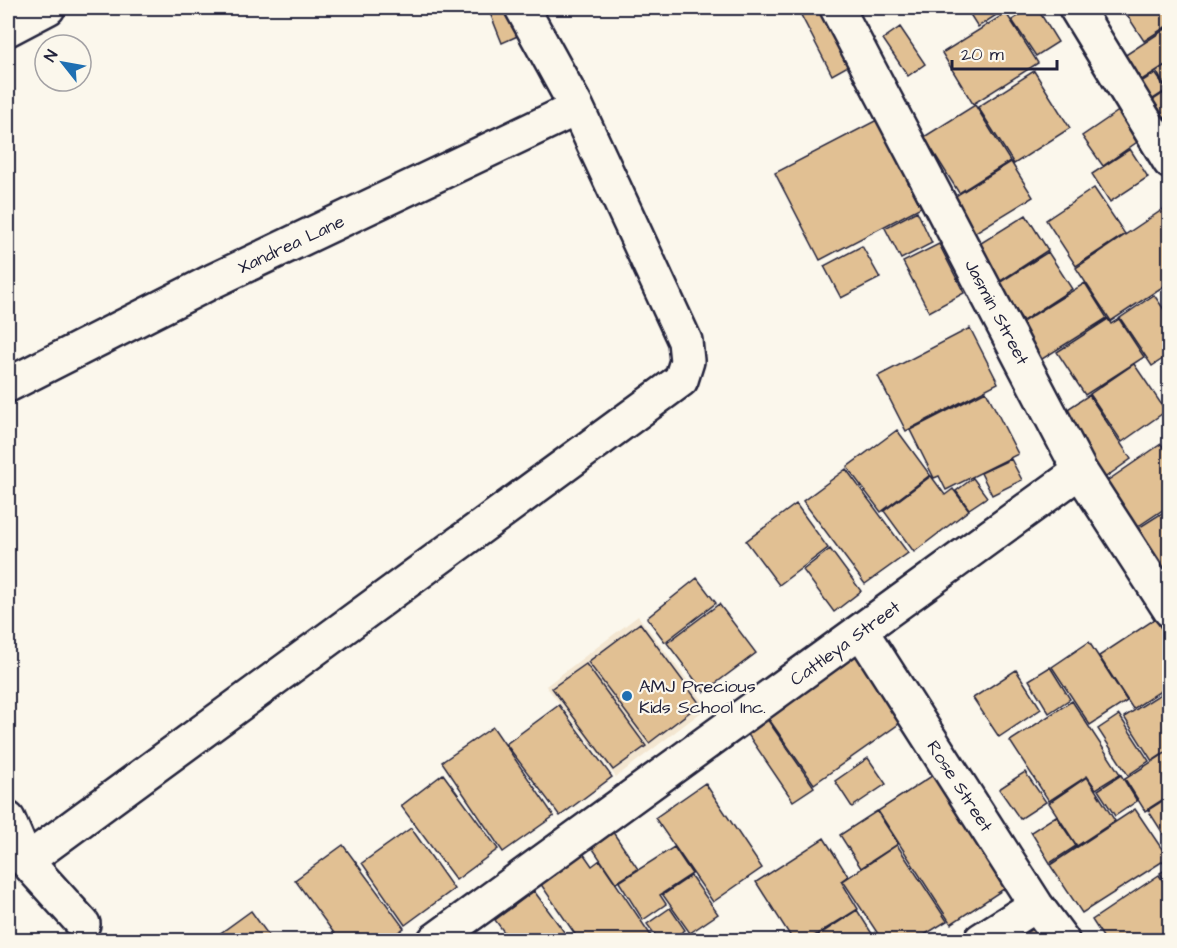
<svg xmlns="http://www.w3.org/2000/svg" width="1177" height="948" font-family="'Architects Daughter',sans-serif">
<style>
.built{fill:#f3e6d1}
.building{fill:#e1c093;stroke:#22223b;stroke-width:1.5}
.lines{fill:none;stroke-linecap:round;stroke-linejoin:round}
.minor-casing{stroke:#22223b;stroke-width:38}
.minor{stroke:#fbf7ec;stroke-width:33}
.poi-dot{fill:#1f6fb2;stroke:#fbf7ec;stroke-width:2}
.labels{text-anchor:middle;stroke-width:4.5;stroke-linejoin:round;paint-order:stroke}
.street-label{font-size:18px;fill:#22223b;stroke:#fbf7ec}
.poi-label{font-size:18px;fill:#22223b;stroke:#fbf7ec;text-anchor:start}
</style>
<rect width="100%" height="100%" fill="#fbf7ec"/>
<filter id="ink" filterUnits="userSpaceOnUse"><feTurbulence type="fractalNoise" baseFrequency=".0167" numOctaves="2"/><feDisplacementMap in="SourceGraphic" scale="12" xChannelSelector="R" yChannelSelector="G"/><feConvolveMatrix kernelMatrix="1 2 1 2 8 2 1 2 1" color-interpolation-filters="sRGB"/></filter>
<g filter="url(#ink)">
<path class="built" d="M638 616 708 707 616 777 546 686Z"/>
<path class="building" d="M488 8H511L522 34 502 43Z
M810 8H829L857 61 832 75 800 13Z
M966 8H1007L978 27Z
M1031 8H1037L1058 42 1036 56 1012 20Z
M1132 8H1170V24L1144 41 1125 12Z
M1006 13 1038 63 973 104 942 53Z
M1170 26V62L1137 83 1121 58Z
M900 27 925 64 908 76 883 39Z
M1170 62V87L1167 89 1156 71Z
M1034 71 1070 128 1014 164 978 107Z
M1155 73 1167 90 1150 101 1138 84Z
M1170 89V125L1153 100Z
M975 105 1010 161 959 193 924 137Z
M1120 110 1140 140 1103 166 1082 136Z
M877 120 921 207 820 260 775 173Z
M1130 149 1148 177 1110 202 1092 174Z
M1011 162 1033 197 966 238 944 203Z
M1094 188 1125 234 1076 266 1046 220Z
M1165 208 1170 214V282L1111 321 1076 268Z
M917 211 932 243 901 259 885 228Z
M1026 215 1048 250 996 284 973 248Z
M939 244 964 293 929 312 903 262Z
M862 246 880 278 841 298 824 266Z
M1048 252 1072 289 1023 321 999 283Z
M1085 283 1107 318 1039 361 1016 326Z
M1154 295 1170 318V354L1152 366 1120 318Z
M1108 319 1111 324 1119 319 1144 357 1085 395 1057 352Z
M970 328 998 383 906 431 878 376Z
M1134 364 1166 411 1122 442 1090 394Z
M986 391 1018 454 946 490 939 476 934 478 910 430Z
M1089 395 1131 459 1103 479 1060 414Z
M897 430 930 475 881 512 847 467Z
M1161 444 1170 456V505L1137 527 1107 481Z
M1011 459 1022 480 992 495 981 473Z
M846 469 908 553 865 584 803 501Z
M931 476 945 495 953 489 969 510 914 552 884 511Z
M973 478 987 497 969 509 956 491Z
M796 504 828 548 779 585 746 541Z
M1170 508V579L1137 529Z
M830 549 861 591 834 612 803 570Z
M697 578 716 603 665 642 647 618Z
M719 604 756 653 704 692 667 643Z
M1155 619 1170 642V685L1133 709 1099 656Z
M640 623 700 704 649 743 588 662Z
M1089 642 1127 701 1090 725 1052 667Z
M858 651 906 719 814 784 766 715Z
M586 664 646 746 613 770 552 688Z
M1050 667 1070 699 1049 713 1029 680Z
M1016 670 1041 709 999 737 973 698Z
M1170 688V749L1152 761 1124 717Z
M1072 701 1120 774 1096 789 1087 776 1049 801 1010 741Z
M559 705 612 777 560 816 506 744Z
M1119 715 1149 761 1128 775 1098 729Z
M767 719 814 787 793 801 747 733Z
M493 727 554 816 503 852 442 762Z
M1170 750V795L1145 811 1125 779Z
M868 758 886 784 852 807 835 781Z
M941 770 1013 883 951 924 878 811Z
M1025 772 1046 802 1020 819 999 789Z
M443 774 498 849 456 880 401 806Z
M1121 775 1137 801 1115 816 1098 790Z
M1087 777 1115 821 1077 846 1049 803Z
M705 783 762 868 713 902 655 818Z
M1170 796V832L1164 835 1148 810Z
M1135 809 1168 858 1082 913 1050 865Z
M877 811 898 844 861 868 840 835Z
M1056 816 1076 846 1050 863 1031 832Z
M606 822 638 869 616 883 585 837Z
M411 828 454 889 405 925 362 863Z
M824 838 848 876 841 881 858 909 808 940H793L756 882Z
M343 845 404 928 387 940H339L295 880Z
M897 845 947 921 916 940H882L843 881Z
M674 847 692 874 660 895 666 904 643 920 619 882Z
M583 853 592 866 600 860 654 940H579L540 883Z
M1170 867V889L1160 873Z
M1159 875 1170 892V939L1105 940 1092 920Z
M691 876 718 914 690 933 663 895Z
M534 891 570 940H510L495 920Z
M670 908 685 930 670 940H659L647 924Z
M857 910 876 940H820L817 936Z
M251 911 272 940H222L218 935Z
M1034 926 1044 940H1012Z"/>
<g class="lines">
<defs>
<path id="minor" d="M837 8 1080 471 1170 610
M1076 8 1170 162
M8 29 48 8
M8 385 213 281 577 108
M861 631 1036 905 1062 940
M8 819 26 861 83 924
M26 861 681 380 687 361 685 341 577 108 522 8
M435 940 1080 471
M981 940 1036 905"/>
</defs>
<use href="#minor" class="minor-casing"/>
<use href="#minor" class="minor"/>
</g>
</g>
<circle class="poi-dot" cx="627" cy="696" r="6"/>
<g class="labels">
<g class="street-label">
<text transform="translate(291 244) rotate(-25)" y="6">Xandrea Lane</text>
<text transform="translate(997 312) rotate(62)" y="6">Jasmin Street</text>
<text transform="translate(845 643) rotate(-36)" y="6">Cattleya Street</text>
<text transform="translate(960 786) rotate(57)" y="6">Rose Street</text>
</g>
<g class="poi-label">
<text x="639" y="692">AMJ Precious<tspan x="639" dy="21">Kids School Inc.</tspan></text>
</g>
</g>
<rect width="1177" height="948" fill="none" stroke="#fbf7ec" stroke-width="30"/>
<rect x="15" y="15" width="1147" height="918" fill="none" stroke="#22223b" stroke-width="2" filter="url(#ink)"/>
<g transform="translate(63 63) rotate(301)"><circle r="28" fill="#fbf7ec" stroke="#a4a2a5" stroke-width="1.5"/>
<path d="M0-4.5L10 22L0 15L-10 22Z" fill="#1f6fb2"/>
<text y="-9" font-size="16" font-weight="bold" text-anchor="middle" fill="#22223b">N</text>
</g>
<path d="M952 60v9h105v-9" fill="none" stroke="#22223b" stroke-width="3"/>
<text x="961" y="60" font-size="18" fill="#22223b" stroke="#fbf7ec" stroke-width="4.5" paint-order="stroke">20 m</text>
</svg>
